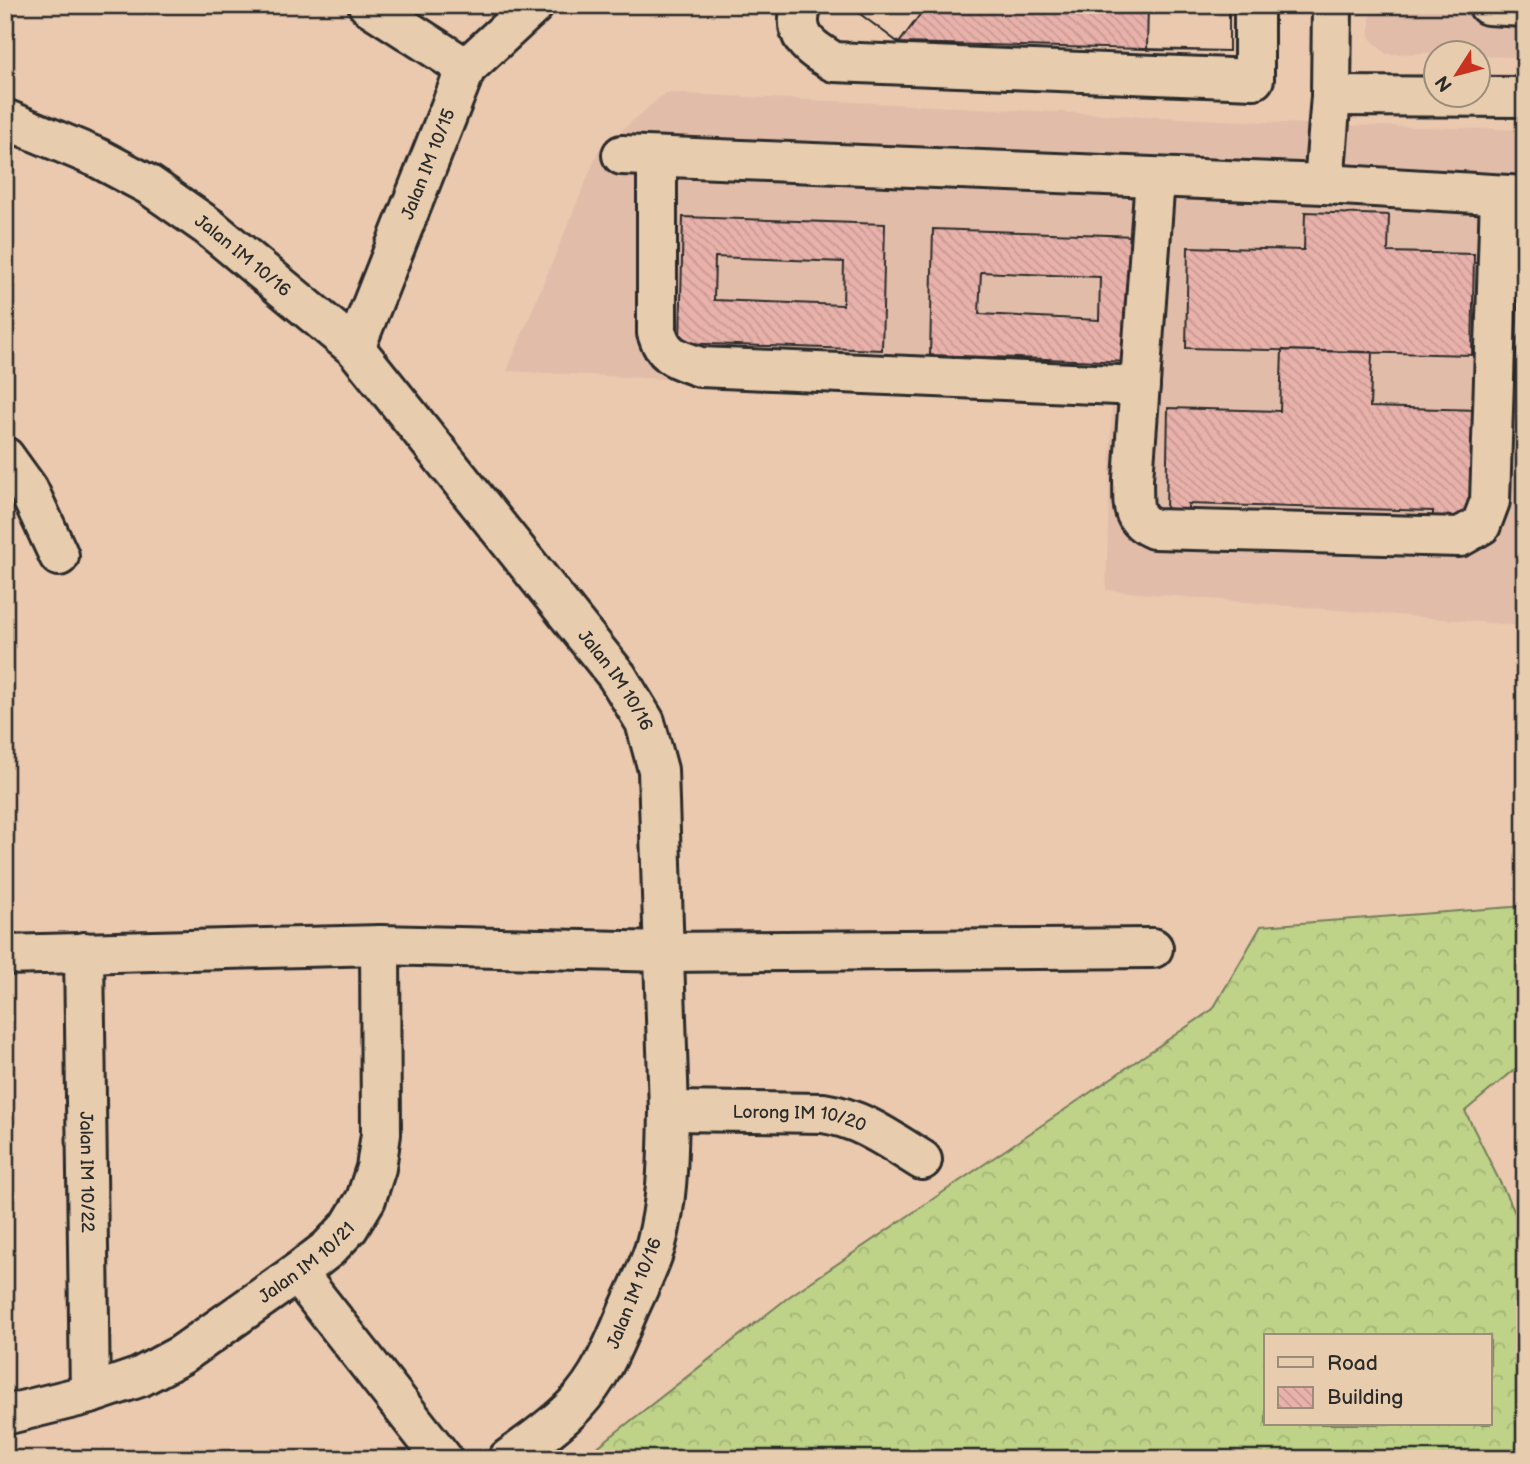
<svg xmlns="http://www.w3.org/2000/svg" width="1530" height="1464" font-family="'Balsamiq Sans',sans-serif">
<style>
.built{fill:#e1bca9}
.forest{fill:url(#forest-crowns);stroke:#747e5a;stroke-width:2;fill-rule:evenodd}
.building{fill:url(#building-back-hatch);stroke:#2b2b2b;stroke-width:2;fill-rule:evenodd}
.lines{fill:none;stroke-linecap:round;stroke-linejoin:round}
.minor-casing{stroke:#2b2b2b;stroke-width:44}
.minor{stroke:#e7ccae;stroke-width:38}
.labels{text-anchor:middle;stroke-width:6;stroke-linejoin:round;paint-order:stroke}
.street-label{font-size:18px;fill:#2b2b2b;stroke:#e7ccae}
</style>
<defs>
<pattern id="forest-crowns" width="20" height="18" patternUnits="userSpaceOnUse" patternTransform="scale(1.75)"><rect width="20" height="18" fill="#bed288"/><path d="M2 6a3 3 0 1 1 6 0M12 15a3 3 0 1 1 6 0" fill="none" stroke="#a3b476"/></pattern>
<pattern id="building-back-hatch" width="6" height="6" patternUnits="userSpaceOnUse" patternTransform="scale(1.75)"><rect width="6" height="6" fill="#e8b1aa"/><path d="M-1 5l2 2M0 0l6 6M5-1l2 2" fill="none" stroke="#c79892"/></pattern>
</defs>
<rect width="100%" height="100%" fill="#eac9af"/>
<filter id="ink" filterUnits="userSpaceOnUse"><feTurbulence type="fractalNoise" baseFrequency=".0143" numOctaves="2"/><feDisplacementMap in="SourceGraphic" scale="14" xChannelSelector="R" yChannelSelector="G"/><feConvolveMatrix kernelMatrix="1 2 1 2 8 2 1 2 1" color-interpolation-filters="sRGB"/></filter>
<g filter="url(#ink)">
<path class="built" d="M1370 5H1525V57L1478 56V52L1386 54 1370 38Z
M665 93 1304 124 1525 130V626L1106 590 1112 401 507 371 599 150Z"/>
<path class="forest" d="M1525 906V1061L1465 1111 1525 1233V1459H582L790 1296 1213 1009 1261 926ZM1266 1336H1490V1424H1266Z"/>
<path class="building" d="M848 5H1229V51L899 43Z
M848 5H927L899 43Z
M1148 5H1229V51L1147 50Z
M1305 212 1389 215 1388 252 1474 254 1472 355 1186 348 1188 247 1304 250Z
M683 217 885 224 882 350 680 343ZM715 257 844 262 843 305 714 300Z
M933 229 1136 236 1132 362 930 355ZM981 272 1100 277 1099 320 979 314Z
M1282 350 1372 352 1370 407 1479 410 1477 520 1433 519V511L1188 504V512L1166 511 1168 408 1280 411Z"/>
<g class="lines">
<defs>
<g id="minor">
<path d="M368 5 466 68"/>
<path d="M802 5C791 36 810 48 834 62L1254 79V5"/>
<path d="M1488 5 1525 7"/>
<path d="M1331 96 1525 97"/>
<path id="s1" d="M5 119 98 158 149 185 209 227 355 348 617 676 645 722 658 770 669 1111C668 1155 668 1201 656 1244 649 1269 635 1294 625 1318 612 1349 599 1380 575 1405 555 1426 531 1442 508 1459"/>
<path d="M622 155 1324 184 1525 196"/>
<path d="M657 157V333C664 357 678 359 700 367L1140 386"/>
<path d="M1155 178 1133 479C1134 503 1129 519 1154 529L1460 537 1481 525 1490 501 1500 196"/>
<path d="M1324 184 1331 96 1332 5"/>
<path id="s2" d="M355 348 466 68 534 5"/>
<path d="M5 457 28 489 59 556"/>
<path id="s3" d="M84 952 90 1394"/>
<path d="M5 955 380 945 665 952 1153 948"/>
<path id="s4" d="M669 1111 823 1113C862 1119 888 1139 922 1160"/>
<path d="M297 1273 443 1459"/>
<path id="s5" d="M5 1415 90 1394 140 1377 181 1355 297 1273 328 1249 349 1227 366 1199 376 1168 381 1134 380 945"/>
</g>
</defs>
<use href="#minor" class="minor-casing"/>
<use href="#minor" class="minor"/>
</g>
</g>
<g class="labels">
<g class="street-label">
<text dy="6" stroke="none"><textPath href="#s2" startOffset="198">Jalan IM 10/15</textPath></text>
<text dy="6" stroke="none"><textPath href="#s1" startOffset="276">Jalan IM 10/16</textPath></text>
<text dy="6" stroke="none"><textPath href="#s1" startOffset="844">Jalan IM 10/16</textPath></text>
<text dy="6" stroke="none"><textPath href="#s4" startOffset="131">Lorong IM 10/20</textPath></text>
<text dy="6" stroke="none"><textPath href="#s3" startOffset="220">Jalan IM 10/22</textPath></text>
<text dy="6" stroke="none"><textPath href="#s5" startOffset="343">Jalan IM 10/21</textPath></text>
<text transform="translate(634 1293) rotate(-68)" y="6">Jalan IM 10/16</text>
</g>
</g>
<rect width="1530" height="1464" fill="none" stroke="#e7ccae" stroke-width="28"/>
<rect x="14" y="14" width="1502" height="1436" fill="none" stroke="#2b2b2b" stroke-width="2.5" filter="url(#ink)"/>
<rect x="1264" y="1334" width="228" height="91" fill="#e7ccae" stroke="#9c8c7a" stroke-width="2"/>
<rect x="1278" y="1357" width="35" height="10" fill="#e7ccae" stroke="#9c8c7a" stroke-width="2"/>
<text x="1327" y="1370" font-size="21" fill="#2b2b2b">Road</text>
<rect x="1278" y="1387" width="35" height="21" fill="url(#building-back-hatch)" stroke="#9c8c7a" stroke-width="2"/>
<text x="1327" y="1404" font-size="21" fill="#2b2b2b">Building</text>
<g transform="translate(1457 74) rotate(234)"><circle r="33" fill="#e7ccae" stroke="#9c8c7a" stroke-width="2"/>
<path d="M0-5L12 26L0 18L-12 26Z" fill="#c8321e"/>
<text y="-10" font-size="19" font-weight="bold" text-anchor="middle" fill="#2b2b2b">N</text>
</g>
</svg>
